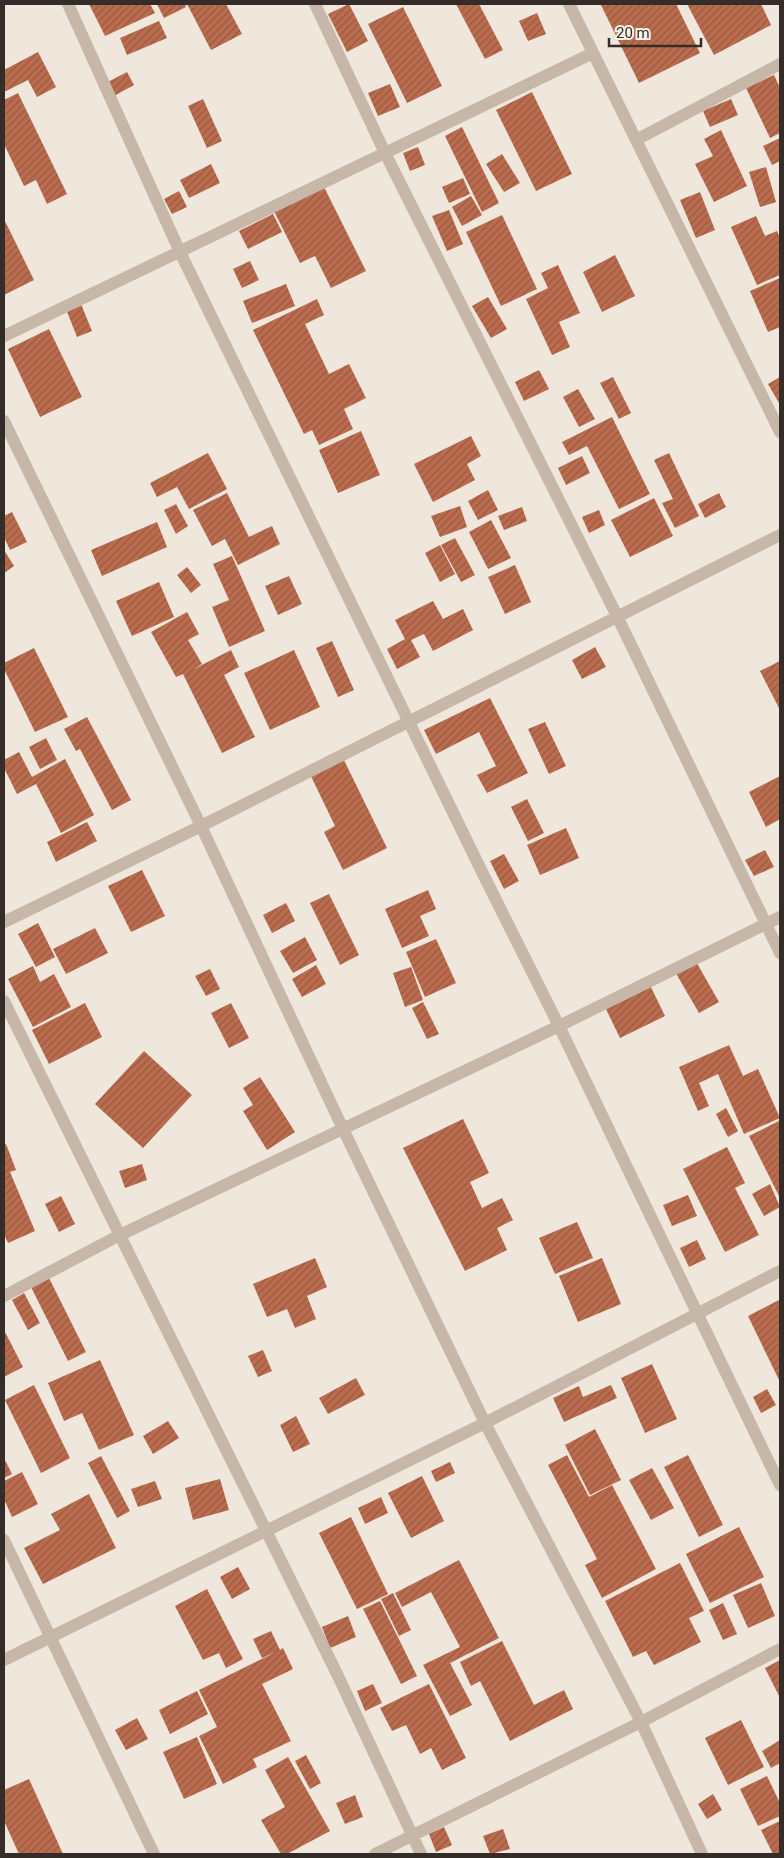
<svg xmlns="http://www.w3.org/2000/svg" width="784" height="1858" font-family="Roboto,sans-serif">
<style>
.building{fill:url(#building-hatch)}
.lines{fill:none;stroke-linecap:round;stroke-linejoin:round}
.minor{stroke:#c6b7a9;stroke-width:12}
</style>
<defs>
<pattern id="building-hatch" width="6" height="6" patternUnits="userSpaceOnUse" patternTransform="scale(1.25)"><rect width="6" height="6" fill="#bb6c4e"/><path d="M-1 1l2-2M0 6l6-6M5 7l2-2" fill="none" stroke="#995941"/></pattern>
</defs>
<rect width="100%" height="100%" fill="#efe7dc"/>
<path class="building" d="M89 4H150L155 13 105 36Z
M157 4H185L186 7 164 18Z
M187 4H226L242 34 211 50Z
M349 4 368 41 347 52 328 14Z
M456 4H479L503 50 485 59Z
M604 4H676L700 53 639 83 601 5Z
M687 4H761L771 25 714 55Z
M403 7 442 86 407 103 368 24Z
M537 13 546 34 528 41 519 21Z
M159 21 167 38 127 55 120 38Z
M38 52 56 87 37 97 28 80 4 92V70Z
M127 72 134 85 114 96 106 83Z
M774 75 780 88V133L770 138 746 88Z
M390 84 400 107 378 116 368 93Z
M532 92 572 174 536 191 496 110Z
M18 93 67 194 47 204 36 180 24 186 4 144V100Z
M203 99 222 141 207 148 188 106Z
M731 99 738 115 710 127 703 111Z
M462 127 499 203 482 212 445 136Z
M721 130 747 186 714 202 695 164 713 156 704 139Z
M780 138V161L772 165 763 146Z
M418 147 425 165 410 171 403 153Z
M502 154 520 183 504 192 486 164Z
M211 164 220 183 189 198 180 180Z
M766 167 776 202 760 207 749 172Z
M463 178 470 194 449 203 442 187Z
M324 187 366 271 331 288 315 256 300 263 274 211Z
M179 191 187 207 172 214 164 199Z
M700 192 715 230 696 238 680 200Z
M471 196 482 215 462 226 452 207Z
M449 210 463 244 447 251 432 216Z
M273 214 282 232 248 249 239 231Z
M502 215 537 289 501 306 466 232Z
M756 216 765 236 777 231 780 238V275L757 285 731 227Z
M4 219 34 280 4 295Z
M615 255 635 296 602 312 583 272Z
M250 261 259 280 242 288 233 269Z
M558 265 580 313 559 322 570 347 552 355 526 299 548 288 541 273Z
M780 278V327L768 332 750 291Z
M286 284 295 306 252 323 243 301Z
M488 297 507 329 491 338 472 306Z
M317 299 324 315 305 324 329 374 349 364 366 398 344 409 353 429 319 445 312 430 304 434 253 330Z
M81 304 92 331 77 337 66 309Z
M49 329 82 397 40 417 8 349Z
M539 370 549 389 524 401 515 382Z
M613 377 631 413 619 419 600 383Z
M780 377V402L779 403 768 384Z
M578 389 595 419 579 427 563 397Z
M612 417 650 494 619 509 587 446 569 455 562 442Z
M361 431 380 475 338 493 319 450Z
M471 436 481 456 467 464 475 480 433 502 414 464Z
M208 453 227 489 189 509 177 487 157 497 150 483Z
M669 453 699 516 675 528 662 503 673 499 654 460Z
M582 456 590 473 566 485 558 468Z
M488 490 498 510 478 520 468 501Z
M227 493 249 537 272 526 280 544 238 565 225 539 212 546 193 510Z
M719 493 726 507 705 518 698 504Z
M654 498 673 536 630 557 611 520Z
M176 504 188 526 176 534 164 510Z
M460 506 467 527 440 537 431 516Z
M522 507 527 521 504 530 498 516Z
M599 510 605 525 589 533 582 517Z
M12 512 27 542 10 550 4 537V516Z
M491 520 511 558 488 569 469 532Z
M157 522 167 547 102 576 91 550Z
M455 538 475 575 461 582 441 545Z
M440 545 455 574 440 582 425 553Z
M4 550 14 566 4 573Z
M232 556 265 631 229 647 212 607 229 600 213 564Z
M515 565 531 602 505 614 488 577Z
M187 567 201 585 191 593 177 575Z
M289 576 302 604 278 615 265 586Z
M159 582 174 617 132 636 116 601Z
M433 601 443 619 463 609 473 630 433 651 424 634 411 640 420 657 397 669 387 649 405 639 395 620Z
M187 612 199 634 188 640 202 664 192 670 231 650 239 667 224 675 255 737 222 753 183 674 176 677 151 632Z
M332 641 354 690 338 697 316 648Z
M595 647 606 667 582 679 572 660Z
M34 648 68 717 35 732 4 669V663Z
M294 650 320 707 270 730 244 673Z
M780 661V710L760 671Z
M490 698 528 773 487 793 477 775 496 766 479 732 436 754 424 730Z
M87 717 131 800 112 810 80 749 76 751 64 729Z
M545 722 566 766 549 774 528 729Z
M46 738 57 760 40 769 29 747Z
M19 752 32 777 65 759 94 815 61 833 36 784 17 794 4 768V760Z
M340 752 387 848 343 870 324 832 335 826 307 768Z
M780 776V819L766 827 749 792Z
M527 799 544 833 528 841 511 807Z
M87 822 97 841 56 862 47 842Z
M566 828 579 858 540 875 527 845Z
M765 850 774 867 754 876 745 860Z
M504 854 519 881 504 889 490 861Z
M142 870 165 916 131 932 108 886Z
M428 890 436 909 420 916 429 936 402 948 385 909Z
M329 894 359 955 340 965 310 903Z
M286 903 295 921 272 933 263 915Z
M38 923 55 957 36 967 18 934Z
M95 928 108 953 66 974 53 949Z
M305 937 317 960 293 973 280 951Z
M436 939 456 983 425 997 406 952Z
M694 958 719 1002 699 1013 674 970Z
M316 965 326 984 302 997 292 979Z
M33 966 40 982 54 974 71 1007 33 1027 8 979Z
M411 967 423 1000 405 1007 393 973Z
M210 969 220 989 206 996 195 976Z
M648 981 665 1016 620 1038 603 1003Z
M423 1002 439 1034 427 1039 412 1008Z
M85 1003 102 1037 49 1064 32 1030Z
M231 1003 249 1038 229 1048 211 1013Z
M729 1045 743 1076 758 1069 780 1118 744 1134 718 1074 699 1083 709 1106 698 1111 679 1067Z
M144 1051 192 1095 143 1148 95 1104Z
M260 1077 295 1132 267 1150 243 1111 253 1105 243 1088Z
M726 1108 738 1131 728 1137 716 1114Z
M463 1119 489 1173 470 1182 482 1208 502 1198 513 1220 497 1228 507 1250 465 1271 403 1148Z
M779 1121 780 1124V1198L749 1136Z
M6 1144 16 1170 10 1172 35 1231 8 1243 4 1234V1145Z
M727 1147 745 1183 735 1188 759 1235 725 1252 683 1169Z
M142 1164 147 1180 125 1188 119 1171Z
M770 1184 780 1207 764 1216 752 1194Z
M688 1195 697 1216 672 1226 663 1205Z
M61 1196 75 1224 59 1232 45 1204Z
M577 1222 593 1258 555 1274 539 1238Z
M697 1240 706 1259 689 1267 680 1248Z
M315 1258 327 1287 307 1296 316 1319 295 1328 287 1309 267 1317 253 1284Z
M602 1258 621 1304 578 1322 559 1276Z
M49 1278 86 1352 68 1361 31 1287Z
M24 1293 40 1323 28 1330 12 1300Z
M779 1300 780 1302V1382L748 1316Z
M4 1330 23 1367 4 1377Z
M263 1350 272 1371 258 1377 248 1356Z
M100 1360 134 1435 99 1450 82 1413 64 1421 48 1383Z
M652 1364 677 1419 645 1433 621 1378Z
M356 1378 365 1395 328 1414 319 1398Z
M34 1385 70 1458 41 1473 5 1400Z
M611 1385 617 1398 564 1422 553 1398 579 1386 583 1397Z
M767 1389 776 1405 761 1413 753 1397Z
M296 1416 310 1444 293 1452 280 1425Z
M168 1421 179 1438 153 1454 143 1436Z
M595 1429 621 1480 590 1495 565 1445Z
M567 1455 589 1497 612 1485 656 1569 602 1598 585 1565 597 1559 548 1465Z
M688 1455 723 1525 699 1537 664 1467Z
M101 1456 130 1511 117 1518 88 1463Z
M4 1458 12 1474 4 1478Z
M450 1462 455 1473 436 1482 431 1471Z
M652 1468 674 1508 651 1520 629 1480Z
M22 1472 38 1504 12 1517 4 1499V1481Z
M422 1476 444 1521 411 1538 388 1493Z
M220 1479 229 1510 193 1520 185 1488Z
M155 1481 162 1499 138 1507 131 1489Z
M89 1494 116 1548 43 1584 24 1548 60 1530 51 1514Z
M381 1497 388 1513 365 1524 358 1508Z
M351 1517 388 1594 357 1609 319 1533Z
M739 1527 764 1577 710 1603 686 1554Z
M459 1560 499 1638 450 1663 472 1705 450 1716 423 1665 460 1647 431 1592 402 1607 395 1593Z
M680 1563 704 1611 689 1618 701 1642 654 1665 646 1651 633 1657 605 1601Z
M238 1567 250 1589 232 1599 220 1577Z
M761 1583 775 1616 748 1628 733 1595Z
M207 1589 243 1659 226 1668 219 1653 203 1660 175 1606Z
M393 1593 411 1630 399 1636 381 1599Z
M380 1601 417 1676 401 1684 363 1609Z
M723 1603 737 1634 723 1640 709 1610Z
M348 1616 356 1637 330 1648 322 1627Z
M271 1631 280 1650 283 1648 293 1669 262 1684 291 1741 253 1759 257 1767 223 1784 199 1736 217 1727 199 1690 276 1652 262 1658 253 1639Z
M502 1641 534 1705 564 1690 573 1709 510 1741 480 1681 471 1686 460 1662Z
M780 1660V1698L765 1668Z
M373 1684 382 1703 365 1711 357 1691Z
M429 1684 466 1758 442 1770 431 1748 420 1754 406 1725 392 1731 380 1708Z
M197 1691 208 1714 170 1734 159 1710Z
M137 1718 148 1739 126 1750 115 1730Z
M741 1720 764 1767 728 1785 705 1738Z
M197 1737 217 1784 184 1799 163 1752Z
M780 1740V1763L771 1768 762 1751Z
M306 1755 321 1783 310 1789 295 1761Z
M288 1757 330 1831 287 1854H281L261 1820 285 1807 265 1770Z
M767 1776 780 1803V1816L758 1826 740 1789Z
M29 1779 63 1854H19L4 1821V1790Z
M713 1794 722 1810 707 1819 698 1804Z
M355 1795 363 1817 345 1824 336 1803Z
M780 1821V1854H773L761 1830Z
M444 1827 452 1845 436 1852 429 1834Z
M503 1829 510 1849 490 1854 483 1836Z"/>
<g class="lines">
<path class="minor" d="M68 4 180 252 483 874 559 1026 780 1485
M315 4 385 153 617 616 780 953
M569 4 780 432
M636 140 780 64
M4 336 593 53
M4 421 201 826 343 1129 485 1423 641 1722 702 1854
M4 922 201 826 780 535
M4 1001 339 1678 421 1854
M4 1296 120 1235 559 1026 780 917
M4 1540 154 1854
M4 1660 485 1423 780 1271
M375 1854 641 1722 780 1649"/>
</g>
<rect width="784" height="1858" fill="none" stroke="#342c28" stroke-width="10"/>
<path d="M609 38v8h92v-8" fill="none" stroke="#342c28" stroke-width="2.5"/>
<text x="616" y="38" font-size="15" fill="#342c28" stroke="#f8f1e7" stroke-width="4" paint-order="stroke">20 m</text>
</svg>
